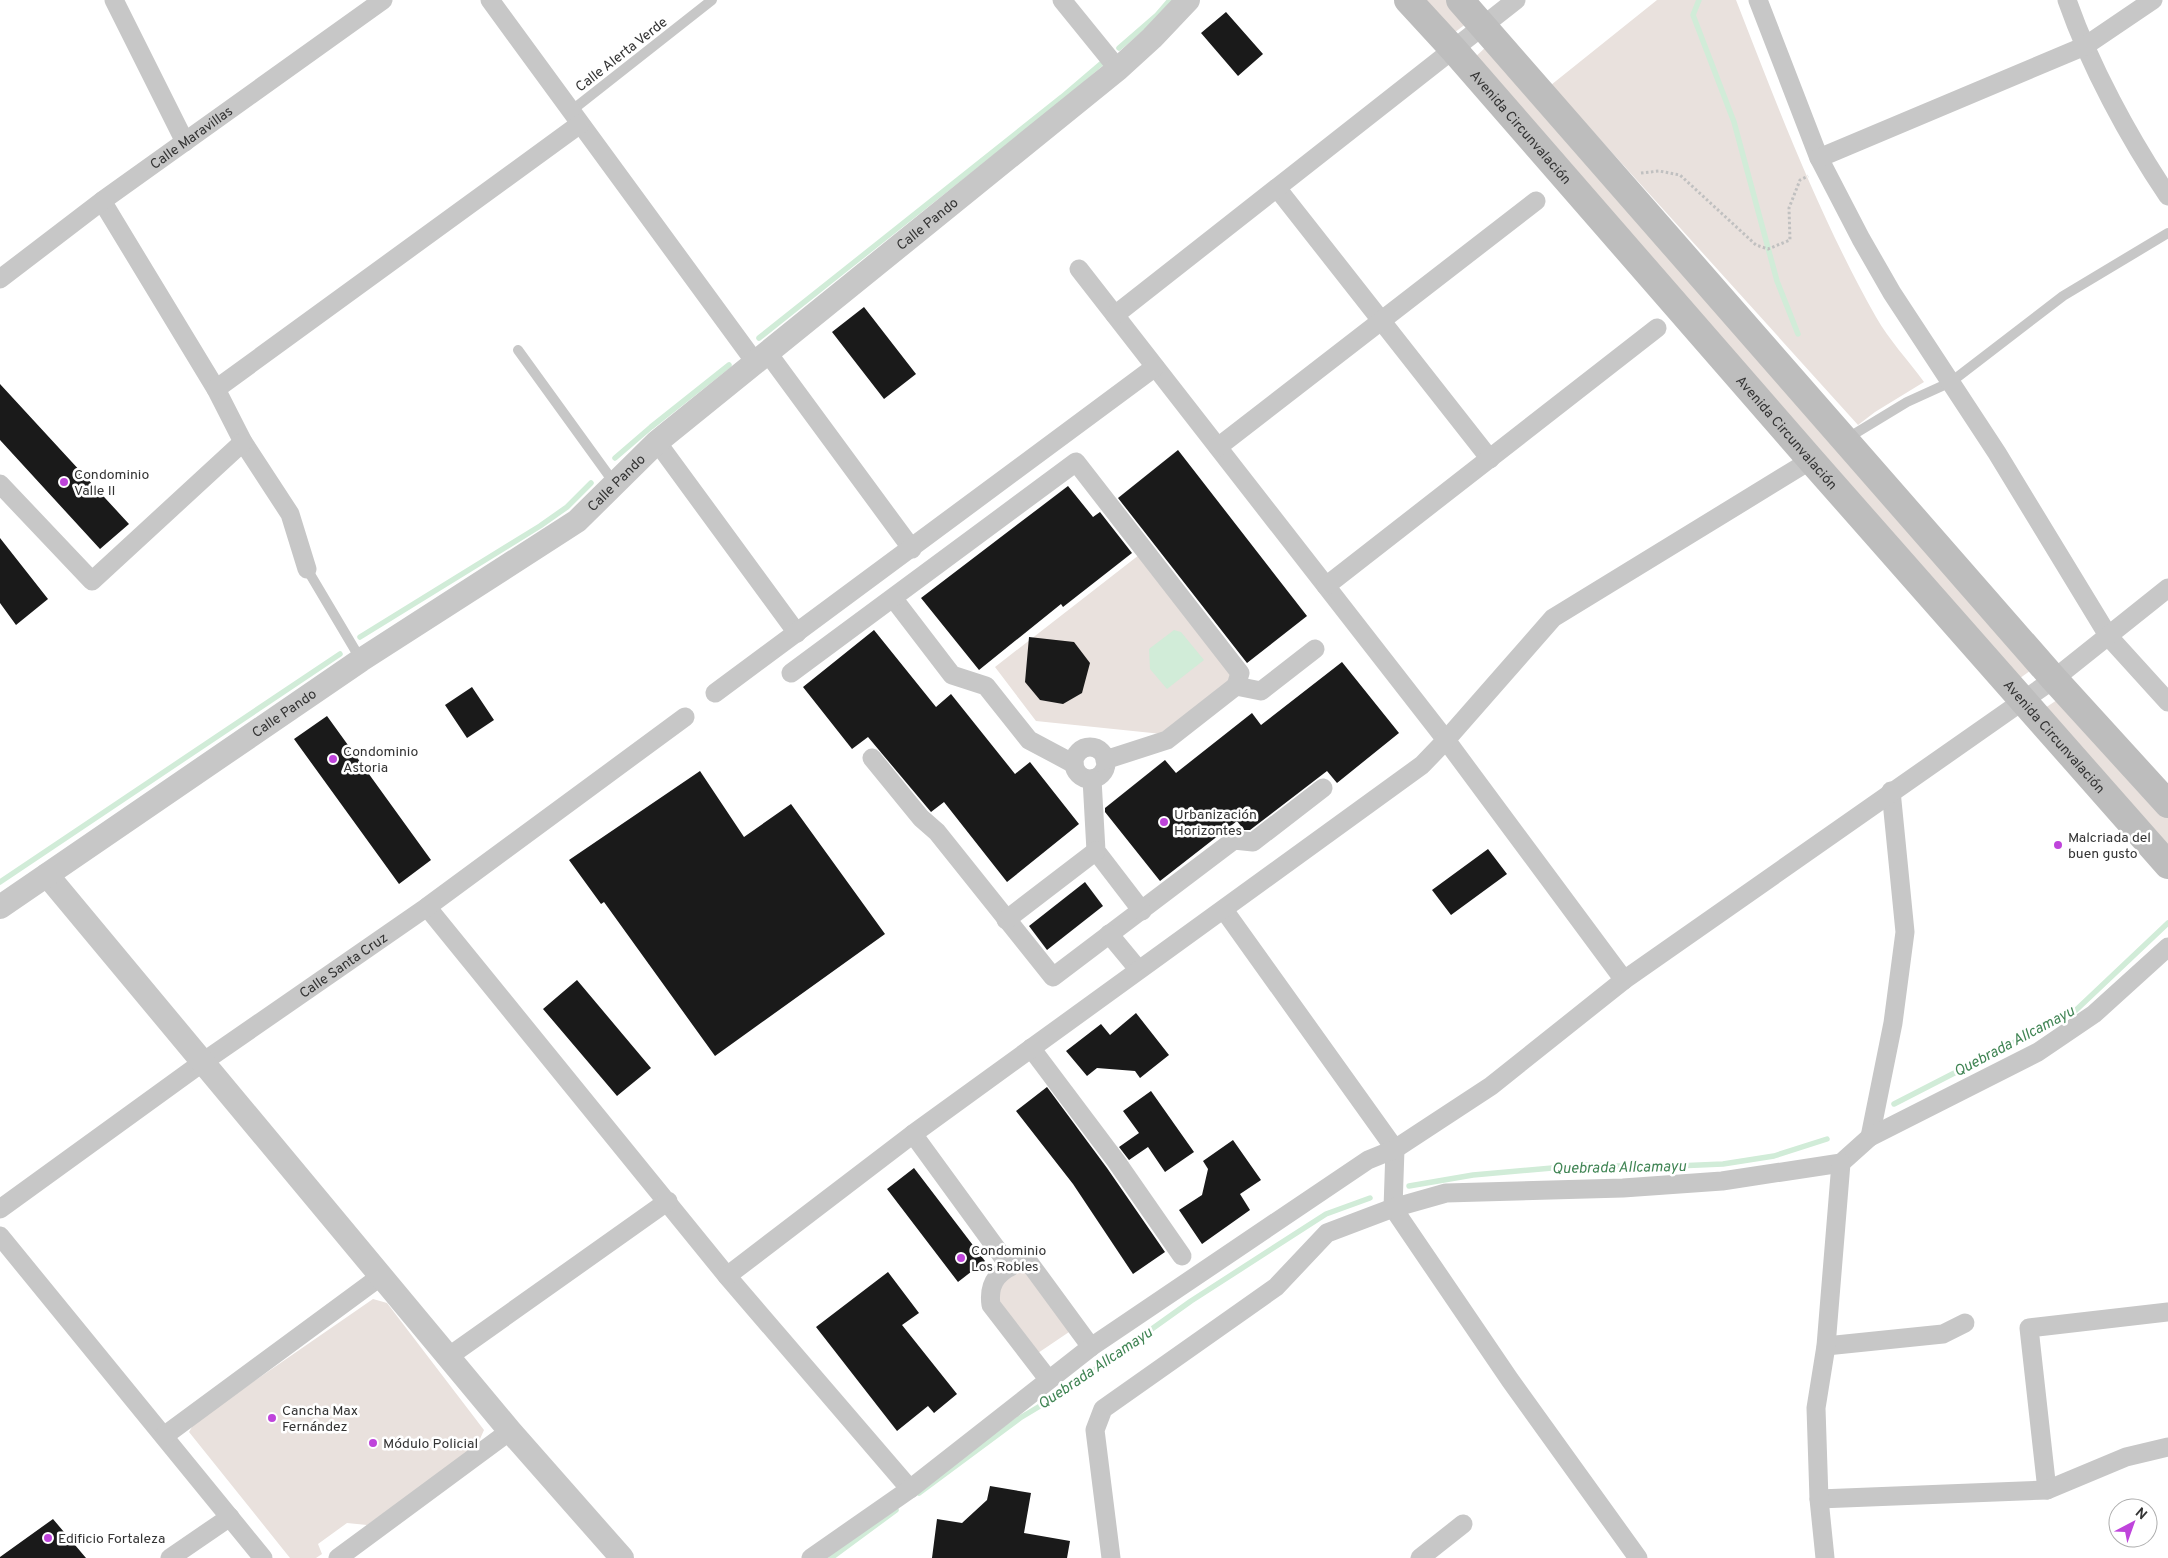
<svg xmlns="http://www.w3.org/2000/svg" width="2168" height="1558" font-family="Overpass,sans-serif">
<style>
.green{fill:#e9e1dd}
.water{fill:#d1ecd8}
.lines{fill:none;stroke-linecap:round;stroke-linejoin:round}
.stream{stroke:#d1ecd8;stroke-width:5.5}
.building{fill:#1a1a1a}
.path{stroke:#c0c0c0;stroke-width:3;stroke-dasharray:2.5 2.5;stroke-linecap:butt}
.service{stroke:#c7c7c7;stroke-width:10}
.minor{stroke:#c7c7c7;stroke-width:19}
.tertiary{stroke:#c7c7c7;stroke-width:24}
.secondary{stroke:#bdbdbd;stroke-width:28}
.poi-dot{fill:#bf44db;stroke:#fff;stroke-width:2}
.labels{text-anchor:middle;stroke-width:5;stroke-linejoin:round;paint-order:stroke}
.street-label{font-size:14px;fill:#333;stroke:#fff}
.poi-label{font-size:14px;fill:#333;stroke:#fff;text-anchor:start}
.water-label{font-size:15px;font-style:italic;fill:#3f8453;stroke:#fff}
</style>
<rect width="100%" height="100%" fill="#fff"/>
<path class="green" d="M1417 0H1446L1467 23 1450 36Z
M1657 0H1736C1778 108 1819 216 1876 317 1889 340 1908 360 1924 382L1875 412 1858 425 1551 85Z
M1487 46 2034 668 2016 681 1472 60Z
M1139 555 1232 674V679L1162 734 1036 721 995 667Z
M2060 698 2168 818V851L2042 710Z
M1023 1270 1029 1273 1072 1330 1038 1353 996 1297C1001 1283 1006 1272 1023 1270Z
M373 1299 387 1303 484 1430 476 1448 367 1525 347 1523 318 1544 322 1554 316 1558H290L189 1432 195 1422Z"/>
<path class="water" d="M1174 630 1181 632 1204 660 1167 689 1150 669 1149 649Z"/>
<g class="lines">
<path class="stream" d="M1699 0 1693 15 1734 122 1777 281 1798 334
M1119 48 1157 15 1170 0
M759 338 1062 97 1103 62
M615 458 651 427 729 365
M360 637 540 526 567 507 591 483
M0 882 340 654
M1894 1104 2075 1011 2168 923
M1409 1186 1473 1175 1586 1165 1653 1167 1723 1164 1774 1156 1827 1139
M919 1493 1020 1418 1065 1391 1191 1301 1326 1214 1370 1198
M831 1558 896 1510"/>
</g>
<path class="building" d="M1226 12 1263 54 1238 76 1201 33Z
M864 307 916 374 884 399 832 332Z
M0 384 129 524 100 549 0 440Z
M1178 450 1307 616 1247 663 1118 498Z
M1068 486 1093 517 1100 512 1132 553 1063 607 1061 604 979 670 921 598Z
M0 538 48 599 16 625 0 603Z
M874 630 936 707 951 694 1015 774 1030 762 1079 824 1007 882 944 802 931 812 868 737 852 749 803 687Z
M1029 637 1074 642 1090 663 1082 693 1063 704 1040 700 1025 682Z
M1342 662 1399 733 1337 783 1327 771 1250 830H1244L1237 821 1160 881 1105 812V808L1165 760 1176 773 1252 713 1261 725Z
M472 687 494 720 467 738 445 705Z
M327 716 431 860 399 884 294 739Z
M700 771 744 837 791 804 885 934 715 1056 604 902 601 904 569 860Z
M1488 849 1507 874 1451 915 1432 890Z
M1085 882 1103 906 1047 950 1029 926Z
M577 980 651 1068 617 1096 543 1009Z
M1136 1013 1169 1055 1140 1078 1135 1071 1097 1068 1087 1076 1066 1051 1101 1024 1110 1035Z
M1047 1087 1107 1168 1165 1252 1133 1274 1073 1184 1016 1111Z
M1151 1091 1194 1152 1165 1172 1148 1147 1129 1160 1119 1147 1139 1133 1123 1111Z
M1233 1140 1261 1180 1240 1194 1250 1210 1202 1244 1179 1210 1202 1195 1208 1169 1203 1161Z
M914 1168 985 1261 958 1282 887 1189Z
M888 1272 919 1313 902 1325 957 1394 934 1413 928 1406 897 1431 816 1327Z
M990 1486 1031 1493 1024 1533 1070 1541 1067 1558H932L937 1519 962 1523 987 1500Z
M53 1519 86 1558H0V1557Z"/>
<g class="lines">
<path class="path" d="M1641 173 1659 171 1680 175 1756 245 1768 249 1790 240 1789 208 1800 180 1808 176"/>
<path class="service" d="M571 111 712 0
M518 350 615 484
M1846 439 1907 402 1951 382 2063 296 2168 233
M307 569 361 660"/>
<g class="minor">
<path d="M114 0 185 142"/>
<path d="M490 0 755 362"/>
<path d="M1062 0 1118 69"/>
<path d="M1758 0 1819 158 1861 239 1892 293 1997 453 2109 637 2168 702"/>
<path d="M2067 0C2090 66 2129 138 2168 196"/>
<path d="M1819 158 2085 46 2153 0"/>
<path d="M1277 188 1490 459"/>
<path d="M102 201 216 389 243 442 290 514 307 569"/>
<path d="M1079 269 1446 740 1624 980"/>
<path id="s1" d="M0 279 102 201 383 0"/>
<path d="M1115 315 1516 0"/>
<path d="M767 352 912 549"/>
<path d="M216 389 580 124"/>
<path d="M657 442 797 633"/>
<path d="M1218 447 1536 201"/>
<path d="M0 484 92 581 243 442"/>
<path d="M1326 586 1657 328"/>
<path d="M893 598 952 675 986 686 1029 740 1074 764"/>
<path d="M791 673 1076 462 1240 673 1236 686"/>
<path d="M715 693 1155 367"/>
<circle cx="1090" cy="763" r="16"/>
<path d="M872 758 921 818 937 832 1053 977 1234 840 1253 842 1323 788"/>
<path d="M1105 760 1167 740 1236 686 1261 691 1315 649"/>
<path d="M1092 779 1096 851 1142 911"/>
<path d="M427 907 727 1276 910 1489"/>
<path d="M1224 910 1395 1149 1393 1208 1510 1380 1638 1558"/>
<path d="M1006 920 1096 851"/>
<path d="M1109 934 1138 969"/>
<path d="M1031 1048 1116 1161 1182 1256"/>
<path d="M913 1134 1010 1267"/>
<path d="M1870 1137 1893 1023 1905 932 1891 791"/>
<path id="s2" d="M0 1209 203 1062 427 907 685 717"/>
<path d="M0 1236 263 1558"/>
<path d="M727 1276 913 1134 1422 765 1446 740 1553 618 1811 460"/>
<path d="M1826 1346 1943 1334 1965 1323"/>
<path d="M448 1357 668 1201"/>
<path d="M1048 1379 991 1305C987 1277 1004 1270 1025 1257L1091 1347"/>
<path d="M164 1436 381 1276"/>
<path d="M2047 1490 2029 1328 2168 1312"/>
<path d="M1819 1499 2047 1490 2126 1457 2168 1447"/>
<path d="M170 1558 230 1517"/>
<path d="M338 1558 510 1431"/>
<path d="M811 1558 910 1489 1091 1347 1368 1160 1395 1149 1491 1086 1624 980 2054 679 2168 588"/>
<path d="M1111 1558 1095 1430 1103 1409 1276 1287 1327 1233 1393 1208 1446 1193 1623 1188 1722 1181 1841 1163 1870 1137 2038 1052 2094 1014 2168 947"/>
<path d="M1420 1558 1463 1524"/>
<path d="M1825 1558 1819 1499 1816 1408 1826 1346 1841 1163"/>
</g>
<g class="tertiary">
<path d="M47 875 510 1431 622 1558"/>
<path id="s3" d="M0 907 361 660 577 521 657 442 1118 69 1152 38 1188 0"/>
</g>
<g class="secondary">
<path id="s4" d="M1408 0 1454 50 1811 460 2168 865"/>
<path d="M1460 0 2054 679 2168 804"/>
</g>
</g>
<g class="poi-dot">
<circle cx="64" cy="482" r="5"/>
<circle cx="333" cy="759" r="5"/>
<circle cx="1164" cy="822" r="5"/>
<circle cx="2058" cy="845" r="5"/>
<circle cx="961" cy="1258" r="5"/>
<circle cx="272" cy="1418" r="5"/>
<circle cx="373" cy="1443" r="5"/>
<circle cx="48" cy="1538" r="5"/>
</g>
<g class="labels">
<g class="street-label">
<text transform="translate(621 54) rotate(-38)" y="5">Calle Alerta Verde</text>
<text dy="5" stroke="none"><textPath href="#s4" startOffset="170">Avenida Circunvalación</textPath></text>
<text dy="5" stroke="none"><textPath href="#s1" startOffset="238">Calle Maravillas</textPath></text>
<text dy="5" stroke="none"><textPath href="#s3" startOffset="1154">Calle Pando</textPath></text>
<text dy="5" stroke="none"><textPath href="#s4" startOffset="575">Avenida Circunvalación</textPath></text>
<text dy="5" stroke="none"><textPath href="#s3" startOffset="749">Calle Pando</textPath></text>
<text dy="5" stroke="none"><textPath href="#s3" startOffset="344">Calle Pando</textPath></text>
<text dy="5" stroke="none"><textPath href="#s4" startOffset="980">Avenida Circunvalación</textPath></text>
<text dy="5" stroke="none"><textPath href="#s2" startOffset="421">Calle Santa Cruz</textPath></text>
</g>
<g class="poi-label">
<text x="74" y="479">Condominio<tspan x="74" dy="16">Valle II</tspan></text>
<text x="343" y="756">Condominio<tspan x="343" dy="16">Astoria</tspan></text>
<text x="1174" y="819">Urbanización<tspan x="1174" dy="16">Horizontes</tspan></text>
<text x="2068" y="842">Malcriada del<tspan x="2068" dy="16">buen gusto</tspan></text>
<text x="971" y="1255">Condominio<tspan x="971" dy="16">Los Robles</tspan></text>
<text x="282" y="1415">Cancha Max<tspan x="282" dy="16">Fernández</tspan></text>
<text x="383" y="1448">Módulo Policial</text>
<text x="58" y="1543">Edificio Fortaleza</text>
</g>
<g class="water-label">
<text transform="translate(2014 1041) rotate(-28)" y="5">Quebrada Allcamayu</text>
<text transform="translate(1619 1167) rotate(-1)" y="5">Quebrada Allcamayu</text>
<text transform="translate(1095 1368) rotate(-34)" y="5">Quebrada Allcamayu</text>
</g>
</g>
<g transform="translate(2133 1523) rotate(41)"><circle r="24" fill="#ffffff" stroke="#adadad"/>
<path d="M0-4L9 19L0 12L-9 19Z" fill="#bf44db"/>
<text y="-8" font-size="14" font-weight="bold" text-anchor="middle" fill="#333333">N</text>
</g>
</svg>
